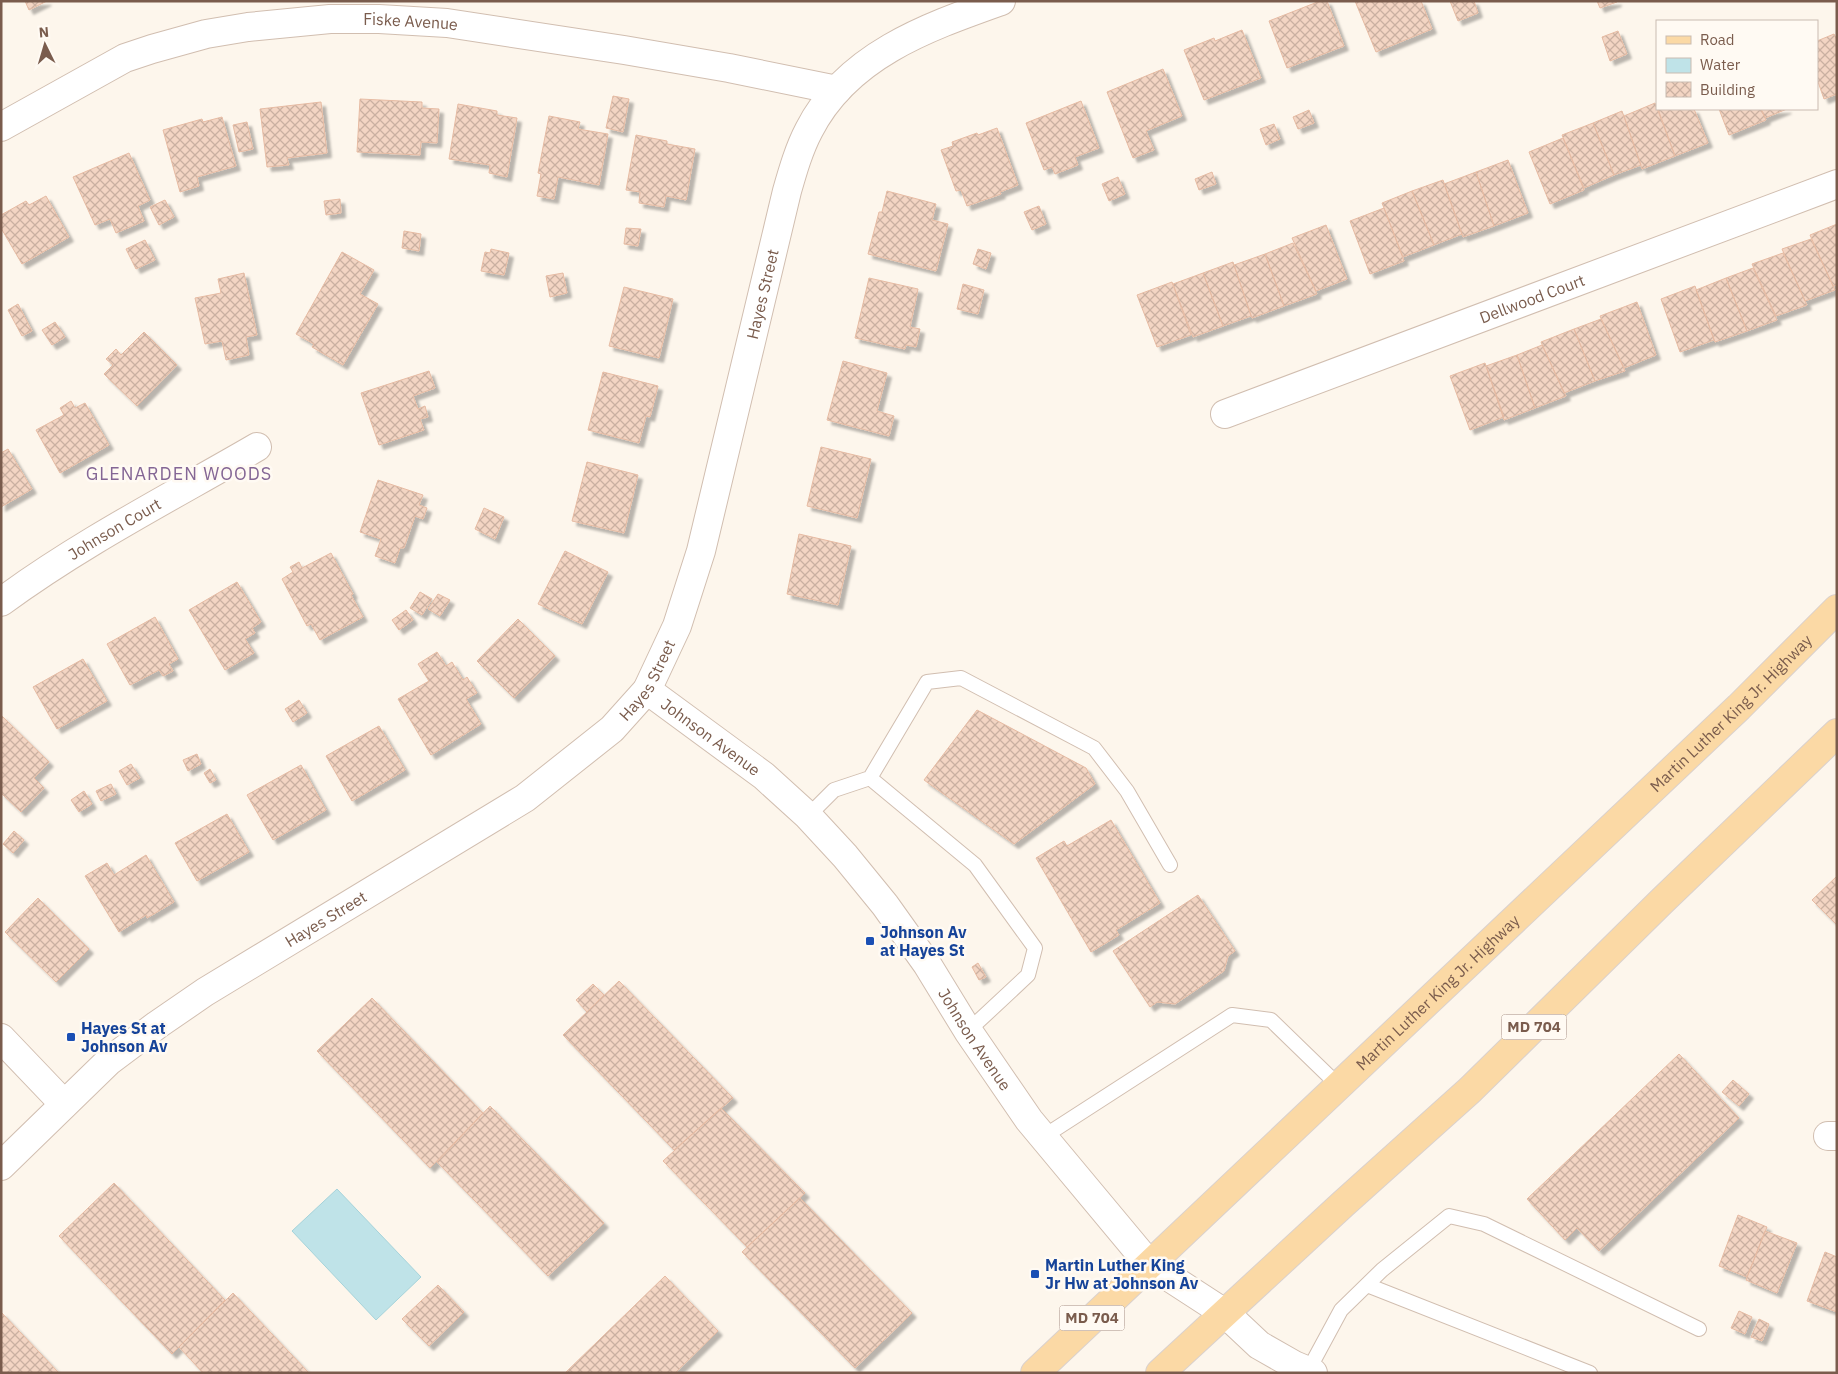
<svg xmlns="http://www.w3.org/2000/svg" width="1838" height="1374" font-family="'IBM Plex Sans',sans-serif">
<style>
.water{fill:#bfe3e8;stroke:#a5d3da}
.building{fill:url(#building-cross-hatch);stroke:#e6bba3;filter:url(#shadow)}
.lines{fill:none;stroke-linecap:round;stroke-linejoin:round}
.service-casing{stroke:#d1beb0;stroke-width:16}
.minor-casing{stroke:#d1beb0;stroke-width:30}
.primary-casing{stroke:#dad1cd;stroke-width:30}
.service{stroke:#fff;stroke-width:14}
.minor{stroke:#fff;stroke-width:28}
.primary{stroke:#fbd9a5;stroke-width:28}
.transit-dot{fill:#1a4fb4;stroke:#fffaf3;stroke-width:2}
.labels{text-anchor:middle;stroke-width:5;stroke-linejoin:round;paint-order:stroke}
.shield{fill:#fffaf3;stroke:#a28b7f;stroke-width:1}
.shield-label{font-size:15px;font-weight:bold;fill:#7a5c4d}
.street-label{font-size:16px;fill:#7a5c4d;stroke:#fffaf3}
.transit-label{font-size:16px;font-weight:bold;fill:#164399;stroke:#fffaf3;text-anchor:start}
.neighbourhood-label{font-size:18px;letter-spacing:1px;fill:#846695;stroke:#fffaf3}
</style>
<defs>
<pattern id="building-cross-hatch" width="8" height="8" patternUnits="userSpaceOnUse" patternTransform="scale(1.25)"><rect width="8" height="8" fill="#f3d5c3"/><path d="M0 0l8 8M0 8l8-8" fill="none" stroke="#cab0a1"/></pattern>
<filter id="shadow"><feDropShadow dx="4.5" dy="4.5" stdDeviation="1" flood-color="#0004"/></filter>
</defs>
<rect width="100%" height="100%" fill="#fdf6ec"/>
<path class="water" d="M337 1189 421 1277 376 1320 292 1231Z"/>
<path class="building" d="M25 1H47L29 10Z
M1320 1H1327L1344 46 1287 68 1269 21Z
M1355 1H1421L1432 29 1376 52Z
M1450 1H1474L1478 13 1458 21Z
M1597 1H1617V2L1600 8Z
M1242 30 1261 78 1204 100 1184 50 1214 38 1215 41Z
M1618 31 1627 54 1610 61 1602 37Z
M1834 34 1837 40V94L1824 99 1817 79V41Z
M1163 69 1182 116 1146 131 1154 150 1133 158 1107 92Z
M613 96 629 99 623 132 606 128Z
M360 99 422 102V108L439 109 437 143 421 142 420 155 357 152Z
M1081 101 1099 148 1075 157 1078 165 1055 174 1052 167 1044 170 1026 123Z
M321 102 327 153 287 158 289 165 267 167 260 109Z
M1655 103 1675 156 1642 169 1624 116Z
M458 104 497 111V115L517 118 507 177 489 173 490 165 449 159Z
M1658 109H1694L1708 143 1675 156Z
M1719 109H1761L1766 120 1729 135Z
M1761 109H1787L1765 118Z
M1309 110 1314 123 1298 129 1293 117Z
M1622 111 1641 165 1614 175 1593 123Z
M549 116 580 122 578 129 608 134 599 185 558 177 554 199 537 196 541 174 538 173Z
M222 117 236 166 197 177 199 186 180 192 163 130 202 119 203 122Z
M247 122 253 149 239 152 233 125Z
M1593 123 1614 175 1584 188 1562 135Z
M1274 124 1280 139 1266 145 1260 129Z
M997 128 1018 185 1000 192 1001 194 967 206 961 190 956 191 941 150 953 146 952 142 977 133 978 135Z
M636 135 667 141V144L695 149 686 200 666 196 664 207 639 203 640 192 626 190Z
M1563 138 1584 190 1550 204 1529 152Z
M129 153 150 200 138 206 144 221 116 233 110 219 95 225 73 177Z
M1508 160 1528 213 1494 226 1476 172Z
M1212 172 1216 184 1199 190 1195 179Z
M1476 172 1494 226 1463 237 1444 184Z
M1118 177 1125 194 1109 201 1102 184Z
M1443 180 1462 234 1434 245 1412 191Z
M887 191 936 204 932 220 948 224 936 271 868 254 879 212H882Z
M1412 191 1434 245 1403 257 1382 203Z
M46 196 69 237 22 264 1 228V215L26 201 29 205Z
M340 199 341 213 326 215 324 201Z
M165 200 174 217 159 225 150 207Z
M1039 206 1046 224 1032 230 1024 212Z
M1384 208 1404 261 1370 274 1350 221Z
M1837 224V285L1833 286 1810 235Z
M1326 225 1347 279 1316 291 1292 238Z
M626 228 641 229 638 246 624 244Z
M404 231 421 234 419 251 402 248Z
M1811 239 1835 290 1805 301 1782 249Z
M145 240 155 260 136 269 126 249Z
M1293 243 1317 294 1284 306 1265 254Z
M491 249 509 253 504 275 481 271 485 252 490 253Z
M978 249 991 253 986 269 973 264Z
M342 252 374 270 360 294 378 304 343 365 312 347 314 344 296 334Z
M1783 253 1807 305 1776 316 1752 264Z
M1265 254 1284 306 1252 318 1234 265Z
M1233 262 1251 316 1223 326 1203 273Z
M1753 268 1777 320 1747 331 1726 278Z
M244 273 257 335 246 337 249 355 226 360 222 341 205 344 195 298 221 293 218 279Z
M563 273 567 293 550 297 546 276Z
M1203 273 1223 326 1193 337 1173 284Z
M869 278 918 289 910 327 920 329 916 347 906 345 905 349 855 338Z
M1726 278 1747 331 1715 342 1696 290Z
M1172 282 1191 335 1157 347 1137 295Z
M963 284 984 290 978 314 957 309Z
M1695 286 1714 340 1680 352 1661 299Z
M624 287 673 299 659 358 609 346Z
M1637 302 1656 355 1624 368 1600 316Z
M18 304 32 331 22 336 8 310Z
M1601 319 1625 371 1595 381 1574 329Z
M55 322 65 337 52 345 42 330Z
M1574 329 1595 381 1564 393 1541 342Z
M144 332 177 365 137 406 104 374 113 365 106 359 116 349 121 355Z
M1542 345 1566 396 1535 408 1517 355Z
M1517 355 1535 408 1504 420 1486 366Z
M843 361 887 373 877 411 894 416 889 436 827 420Z
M1485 363 1504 417 1470 430 1450 376Z
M429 371 435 388 413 396 418 409 425 406 428 417 420 419 424 430 379 445 361 393Z
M603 372 658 386 650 417 646 416 639 443 588 430Z
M71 401 75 408 85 403 109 445 60 473 36 430 64 415 60 408Z
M821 447 871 459 857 518 807 506Z
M8 449 32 489 1 507V453Z
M587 462 638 475 624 533 572 521Z
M378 480 423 495 419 505 427 508 423 519 415 516 404 548H400L395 563 375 556 381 539 360 532Z
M484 508 504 517 495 539 475 529Z
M799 534 851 546 838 605 787 594Z
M565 551 608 572 582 624 538 604Z
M331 553 353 594 351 595 363 617 320 640 311 624 307 626 282 579 293 572 290 567 299 562 302 568Z
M237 582 261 622 252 628 255 633 245 639 254 653 225 670 189 610Z
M420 592 432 599 422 615 410 608Z
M438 594 450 600 440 616 428 609Z
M406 610 413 620 399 630 392 620Z
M155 617 178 659 169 664 173 671 163 676 159 670 130 685 107 644Z
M518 619 555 656 514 698 477 661Z
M437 652 446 666 452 662 463 680 467 677 477 693 466 699 481 724 431 755 398 699 429 681 418 664Z
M83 659 107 701 57 729 33 687Z
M299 700 307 713 293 722 285 709Z
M977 710 1086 768 1095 784 1014 844 924 780Z
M1 715 49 762 34 778 44 788 21 812 1 793Z
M379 726 405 770 352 801 326 756Z
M197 754 201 764 188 771 183 760Z
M131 764 140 778 127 785 119 771Z
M301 765 326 810 273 840 247 795Z
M210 769 216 780 210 783 204 773Z
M111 784 116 794 101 801 96 791Z
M84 791 92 804 79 812 71 800Z
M227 814 249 852 197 881 175 843Z
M1111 820 1160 903 1116 930 1119 935 1091 952 1036 858 1064 841 1067 846Z
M14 831 24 840 13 853 3 844Z
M146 855 174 902 147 918 146 915 119 932 85 876 107 863 114 875Z
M1837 876V925L1812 900Z
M1198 895 1235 951 1228 956 1224 971 1175 1004 1157 1002 1150 1007 1113 951Z
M38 898 89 949 56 982 5 932Z
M978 963 986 977 979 980 972 967Z
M619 981 733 1098 674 1150 563 1035Z
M593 984 604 995 587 1012 576 1000Z
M372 998 483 1113 430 1168 317 1051Z
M1679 1054 1739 1118 1599 1251 1577 1228 1565 1240 1527 1199Z
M1733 1080 1749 1094 1739 1106 1722 1092Z
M490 1106 604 1223 548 1276 437 1162Z
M721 1108 805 1193 747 1247 663 1161Z
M114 1183 225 1300 172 1354 59 1236Z
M800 1198 912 1313 855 1368 742 1252Z
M1738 1215 1767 1227 1747 1277 1719 1266Z
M1765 1231 1797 1243 1777 1293 1746 1280Z
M1825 1252 1837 1257V1312L1807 1301Z
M665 1276 718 1331 675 1373H565Z
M438 1285 464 1312 429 1346 402 1319Z
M233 1293 309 1373H203L179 1347Z
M1739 1311 1752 1317 1745 1334 1731 1328Z
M1 1312 59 1373H1Z
M1759 1319 1769 1324 1762 1341 1751 1337Z"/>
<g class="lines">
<defs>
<path id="service" d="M870 778 927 682 961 678 1094 748 1127 791 1170 865
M808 816 834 790 870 778 975 865 1035 948 1028 975 968 1031
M1043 1137 1232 1015 1271 1020 1338 1085
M1367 1285 1590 1373
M1308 1371 1341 1310 1382 1270 1449 1216 1484 1224 1699 1329"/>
<g id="minor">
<path id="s1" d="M1 127 125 58 152 49 206 34 248 27 330 19H379L447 23 624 50 729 68 837 90"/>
<path id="s2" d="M1225 414 1837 184"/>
<path id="s3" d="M1 602C81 543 171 497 257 447"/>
<path id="s4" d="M647 690 764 776 808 816 845 856 885 905 927 964 968 1031 1029 1120 1149 1264 1226 1314 1259 1345 1294 1365 1313 1373"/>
<path d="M1 1038 64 1104"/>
<path d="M1828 1136H1837"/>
<path id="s5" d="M1 1166 109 1061 157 1025 205 992 525 798 612 729 647 690 677 626 701 551 787 191C793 170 799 149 809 130 847 55 928 27 1001 1"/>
</g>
<g id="primary">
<path id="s6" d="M1035 1373 1739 707 1837 609"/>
<path d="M1160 1373 1343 1204 1470 1090 1662 901 1837 733"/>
</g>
</defs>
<use href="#service" class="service-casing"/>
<use href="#minor" class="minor-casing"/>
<use href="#primary" class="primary-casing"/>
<use href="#service" class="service"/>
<use href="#minor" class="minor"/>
<use href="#primary" class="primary"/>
</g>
<g class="transit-dot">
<rect x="865" y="936" width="10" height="10" rx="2.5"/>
<rect x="66" y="1032" width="10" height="10" rx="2.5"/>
<rect x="1030" y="1269" width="10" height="10" rx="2.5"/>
</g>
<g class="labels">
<g class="shield">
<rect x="1501.5" y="1014.5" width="65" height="25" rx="4"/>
<rect x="1059.5" y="1305.5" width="65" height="25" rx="4"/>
</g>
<g class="shield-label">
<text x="1534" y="1032">MD 704</text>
<text x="1092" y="1323">MD 704</text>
</g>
<g class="street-label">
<text dy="6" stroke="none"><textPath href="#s1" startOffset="432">Fiske Avenue</textPath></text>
<text dy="6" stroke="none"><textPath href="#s5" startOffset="1220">Hayes Street</textPath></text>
<text dy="6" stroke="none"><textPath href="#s2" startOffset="328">Dellwood Court</textPath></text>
<text dy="6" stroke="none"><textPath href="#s3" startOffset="135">Johnson Court</textPath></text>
<text dy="6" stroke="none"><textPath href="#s5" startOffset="815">Hayes Street</textPath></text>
<text dy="6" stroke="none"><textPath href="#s6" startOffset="959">Martin Luther King Jr. Highway</textPath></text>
<text dy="6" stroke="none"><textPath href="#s4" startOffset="79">Johnson Avenue</textPath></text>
<text dy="6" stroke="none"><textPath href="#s5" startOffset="410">Hayes Street</textPath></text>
<text dy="6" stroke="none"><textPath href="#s6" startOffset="554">Martin Luther King Jr. Highway</textPath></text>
<text dy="6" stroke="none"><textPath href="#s4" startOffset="484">Johnson Avenue</textPath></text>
</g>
<g class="transit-label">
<text x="880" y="938">Johnson Av<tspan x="880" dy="18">at Hayes St</tspan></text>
<text x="81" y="1034">Hayes St at<tspan x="81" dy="18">Johnson Av</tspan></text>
<text x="1045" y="1271">Martin Luther King<tspan x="1045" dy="18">Jr Hw at Johnson Av</tspan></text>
</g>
<g class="neighbourhood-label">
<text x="179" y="480">GLENARDEN WOODS</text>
</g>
</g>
<rect width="1838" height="1374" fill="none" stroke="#7a5c4d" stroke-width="5"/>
<rect x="1656" y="20" width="162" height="90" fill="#fffaf3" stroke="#cabbb1"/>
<rect x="1666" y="36" width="25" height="8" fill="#fbd9a5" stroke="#cabbb1"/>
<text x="1700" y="45" font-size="15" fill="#7a5c4d">Road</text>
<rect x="1666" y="58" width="25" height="15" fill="#bfe3e8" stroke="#cabbb1"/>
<text x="1700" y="70" font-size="15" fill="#7a5c4d">Water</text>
<rect x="1666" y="82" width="25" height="15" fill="url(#building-cross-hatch)" stroke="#cabbb1"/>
<text x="1700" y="95" font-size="15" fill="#7a5c4d">Building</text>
<g transform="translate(45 45) rotate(355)" stroke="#fffaf3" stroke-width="4" paint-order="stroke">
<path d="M0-4L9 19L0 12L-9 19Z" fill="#7a5c4d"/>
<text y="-8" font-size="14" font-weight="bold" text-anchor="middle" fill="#7a5c4d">N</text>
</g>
</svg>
